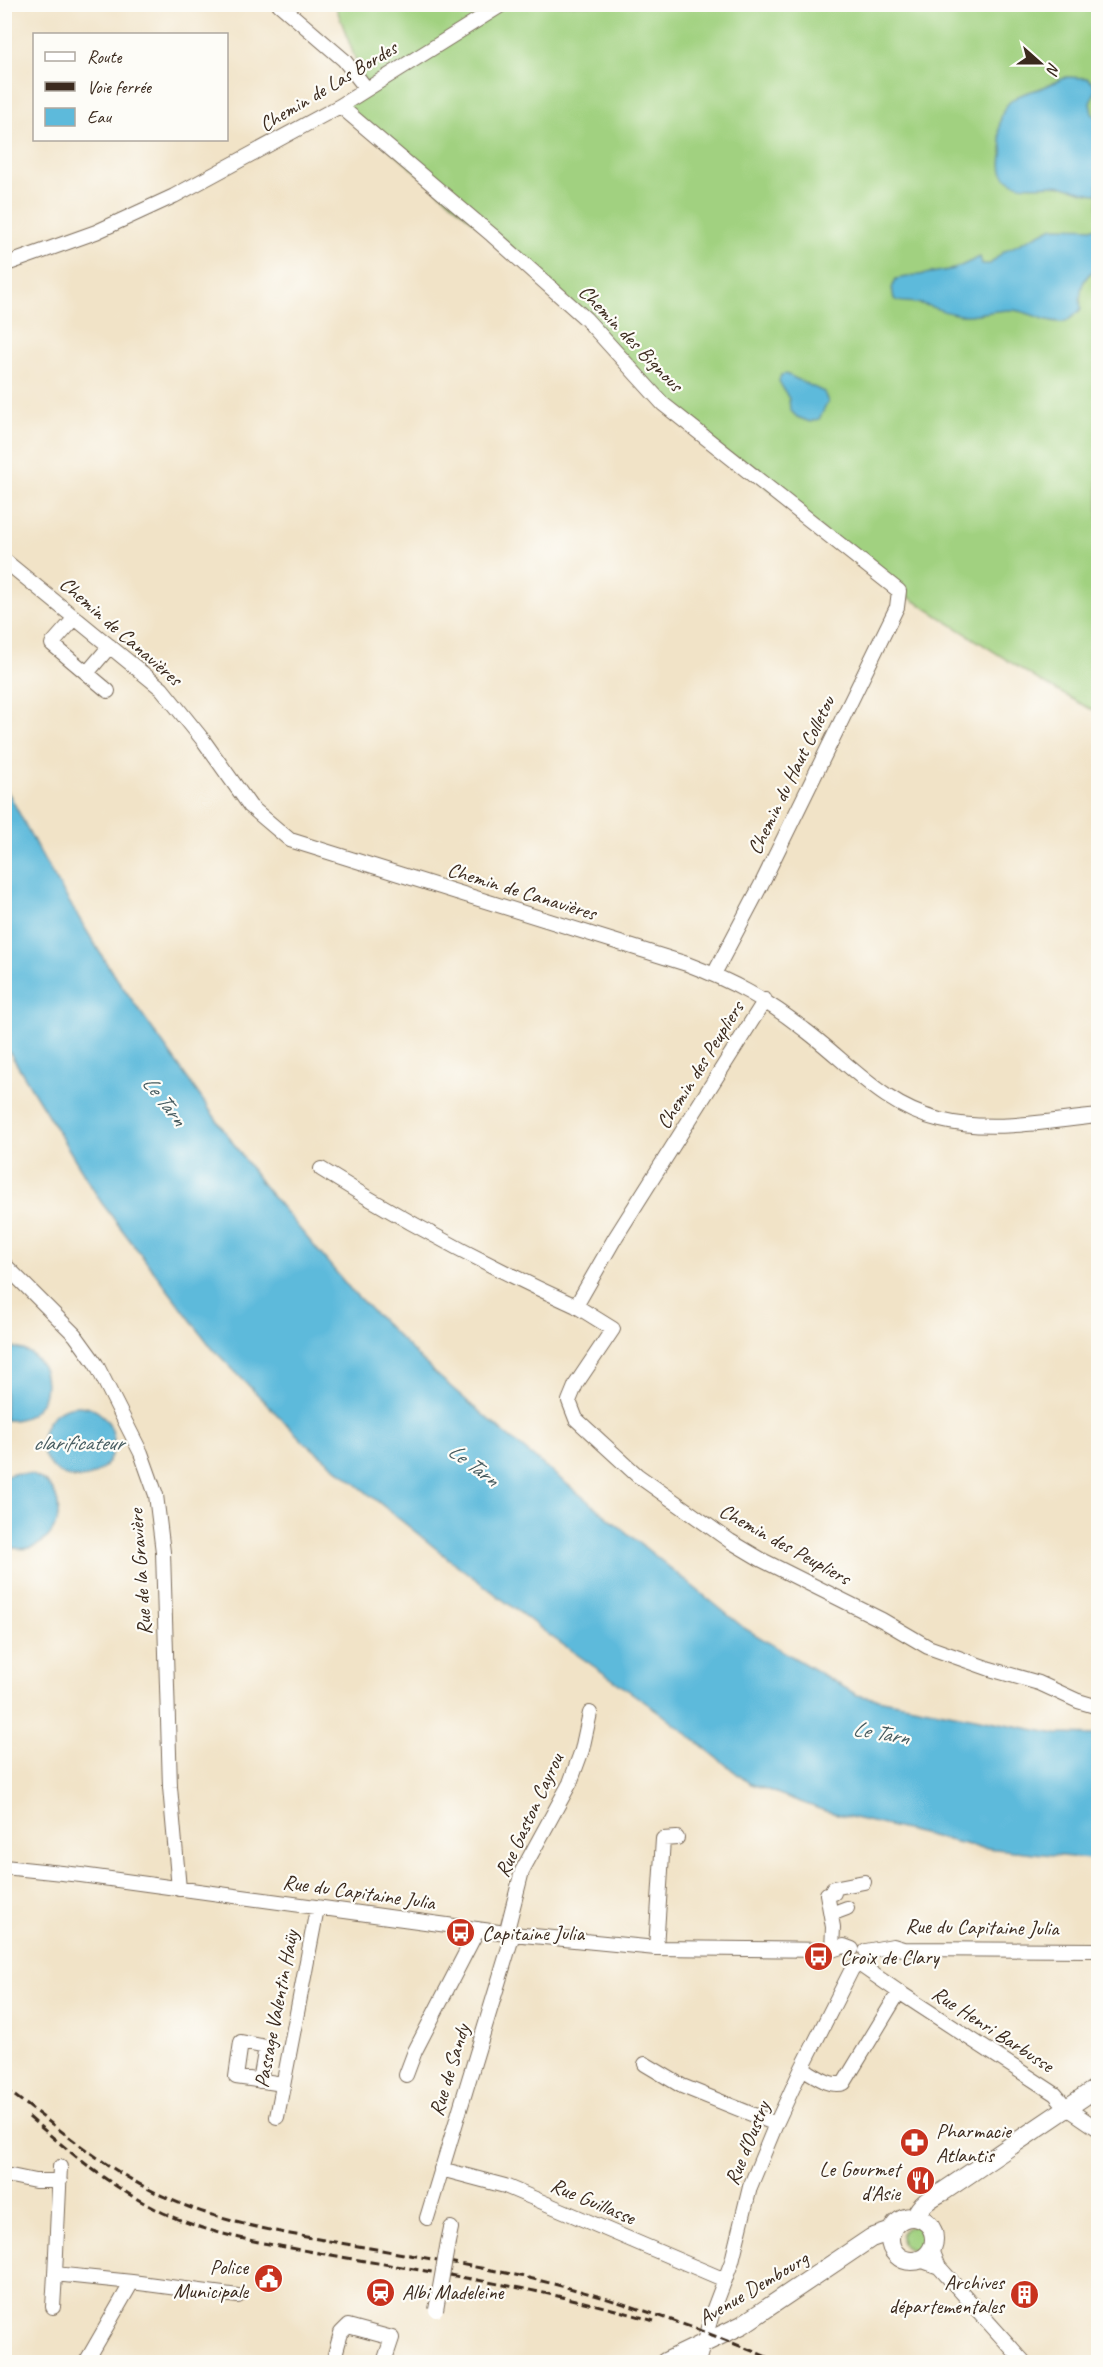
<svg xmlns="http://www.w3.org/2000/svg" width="1103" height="2367" font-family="Caveat,sans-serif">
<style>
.grass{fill:#a1d180;stroke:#6e7e4f;stroke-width:1.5}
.water{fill:#5dbadb;stroke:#4c727c;stroke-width:1.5}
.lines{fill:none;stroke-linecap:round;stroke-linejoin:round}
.minor-casing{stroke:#7b6b59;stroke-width:16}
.major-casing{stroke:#7b6b59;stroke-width:20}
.minor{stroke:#fff;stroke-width:14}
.major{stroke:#fff;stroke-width:18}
.rail{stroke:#3b2a1e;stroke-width:3;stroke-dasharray:9 4.5;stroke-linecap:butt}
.minor-bridge-casing{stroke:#7b6b59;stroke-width:16;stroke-linecap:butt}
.minor-bridge{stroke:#fff;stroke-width:14}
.labels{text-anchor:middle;stroke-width:4.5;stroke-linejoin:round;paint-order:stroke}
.street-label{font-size:21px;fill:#3b2a1e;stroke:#fdfcf7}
.poi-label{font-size:21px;fill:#3b2a1e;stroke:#fdfcf7;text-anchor:start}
.water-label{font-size:22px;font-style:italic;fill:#475c60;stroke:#fdfcf7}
</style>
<rect width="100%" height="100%" fill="#fdfcf7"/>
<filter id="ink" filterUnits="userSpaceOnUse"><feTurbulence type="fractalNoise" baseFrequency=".0167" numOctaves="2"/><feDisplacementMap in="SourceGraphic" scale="12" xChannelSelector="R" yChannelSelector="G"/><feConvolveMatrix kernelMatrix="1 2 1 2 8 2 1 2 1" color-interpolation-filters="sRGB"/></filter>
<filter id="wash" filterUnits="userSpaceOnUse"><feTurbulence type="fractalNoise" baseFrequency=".008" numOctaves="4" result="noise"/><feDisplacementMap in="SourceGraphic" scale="24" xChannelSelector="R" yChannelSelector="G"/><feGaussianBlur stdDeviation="1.35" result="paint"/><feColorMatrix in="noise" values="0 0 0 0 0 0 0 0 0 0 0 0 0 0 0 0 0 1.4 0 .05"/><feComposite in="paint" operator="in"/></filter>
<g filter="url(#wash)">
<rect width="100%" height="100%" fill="#f1e3c7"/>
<path class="grass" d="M333 5H1098V713L1043 683 899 591 697 432 586 319 340 106 366 88 336 7Z
M901 2238a12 12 0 1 1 24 0a12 12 0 1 1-24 0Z"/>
<path class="water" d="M1067 77 1087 78 1094 84 1095 92 1090 103 1092 113 1098 120V194C1085 194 1076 189 1063 186 1045 182 1014 194 1003 173 998 165 1005 152 1001 142 997 129 1000 109 1012 100 1020 93 1031 92 1041 88 1050 85 1058 80 1067 77Z
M1053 227 1098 228V268C1081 277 1079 291 1081 309 1077 314 1069 321 1062 322 1045 323 1029 311 1012 310 995 309 978 316 961 315 946 314 931 305 916 303 907 301 901 304 894 299L892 288 896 279 954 269 980 257 982 264H990L1003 252Z
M786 374 824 392 828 402 819 419 810 422 797 417 790 410 789 399 779 381 781 375Z
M5 790 9 794 45 862 108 966 262 1184 351 1290 435 1373 504 1433 744 1628 857 1695 1057 1734 1098 1735V1860L977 1847 825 1811 749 1783 662 1714 552 1637 449 1559 303 1441 212 1348 101 1202 5 1045Z
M5 1348C59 1343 60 1424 5 1420Z
M42 1442a36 36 0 1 1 72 0a36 36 0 1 1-72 0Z
M13 1473C19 1474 27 1473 32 1475 82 1492 54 1566 5 1545V1477Z"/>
</g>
<g filter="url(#ink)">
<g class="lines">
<defs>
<path id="minor" d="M279 4 344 60 366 88
M340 106 492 235 586 319 663 404 899 591 897 607 761 885 714 974
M4 265 96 232 174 196 340 106 503 4
M4 560 162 689 203 740 250 806 290 840 687 964C732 981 767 1000 805 1030 849 1063 884 1107 940 1120 991 1133 1047 1121 1098 1116
M75 618 52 644 108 691
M87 673 110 646
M321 1169C403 1221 488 1266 576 1306L615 1238 765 1000
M4 1264 75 1335 96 1364 141 1453 156 1495 163 1552 170 1787 179 1889
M576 1306 613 1329 576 1384 569 1401 576 1419 637 1475 730 1541 762 1560 882 1620 928 1647 990 1669 1039 1683 1078 1701 1098 1707
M4 1867 81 1875 513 1934 656 1948 832 1950 844 1946 852 1949
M831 1914 847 1908
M506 1934 522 1871 570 1783 582 1750 590 1713
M656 1948 663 1839 677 1838
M832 1950 833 1927 827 1894 834 1893 833 1888 864 1882
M866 1951 893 1946 903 1949 1098 1950
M863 1967 899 1992 1055 2094 1067 2108 1098 2129
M645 2064 682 2086 776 2124
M802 2068C815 2075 830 2088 844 2083L899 1992
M406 2075 415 2051 478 1929
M260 2081 266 2047 241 2042 236 2077 283 2084
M277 2117 317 1909
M60 2167 55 2274 132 2282
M441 2169 505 2186 725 2280
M11 2176 35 2181H60
M427 2218 513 1934
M448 2242 451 2228
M932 2250 939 2267 1024 2362
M920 2260 939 2267
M53 2307 55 2274
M86 2362 132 2282 238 2296
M333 2362 341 2333 348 2326 392 2338 384 2362
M698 2362 713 2311 732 2261 750 2187 776 2124 802 2068 853 1967"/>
<path id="major" d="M915 2217C920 2204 932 2197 944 2191L1098 2087
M890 2239a22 22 0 1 1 44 0a22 22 0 1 1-44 0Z
M665 2362 742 2325 871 2238 892 2231"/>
</defs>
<use href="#minor" class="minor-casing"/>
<use href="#major" class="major-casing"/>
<use href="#minor" class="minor"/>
<use href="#major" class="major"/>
<path class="rail" d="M4 2088C57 2126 105 2170 165 2197 219 2222 277 2232 335 2242 387 2251 439 2260 491 2270 591 2289 686 2323 779 2362
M29 2117C72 2154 114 2190 166 2214 221 2239 283 2246 342 2257 447 2275 553 2290 654 2321"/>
<defs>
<path id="minor-bridge" d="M436 2310 448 2242"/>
</defs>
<use href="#minor-bridge" class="minor-bridge-casing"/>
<use href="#minor-bridge" class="minor-bridge"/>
</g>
</g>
<defs>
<symbol id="bus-disc" viewBox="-11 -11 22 22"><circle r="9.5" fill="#c8321e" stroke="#fdfcf7"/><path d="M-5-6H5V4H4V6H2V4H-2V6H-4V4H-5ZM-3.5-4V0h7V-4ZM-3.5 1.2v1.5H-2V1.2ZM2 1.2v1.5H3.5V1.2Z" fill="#fff"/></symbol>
<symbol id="pharmacy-disc" viewBox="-11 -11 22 22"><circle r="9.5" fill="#c8321e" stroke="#fdfcf7"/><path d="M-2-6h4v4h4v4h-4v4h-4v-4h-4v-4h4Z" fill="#fff"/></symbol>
<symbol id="restaurant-disc" viewBox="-11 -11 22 22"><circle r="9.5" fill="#c8321e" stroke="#fdfcf7"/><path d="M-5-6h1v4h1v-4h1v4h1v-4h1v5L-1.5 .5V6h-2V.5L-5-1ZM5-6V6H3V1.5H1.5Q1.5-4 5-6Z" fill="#fff"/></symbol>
<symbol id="civic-disc" viewBox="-11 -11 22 22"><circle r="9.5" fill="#c8321e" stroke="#fdfcf7"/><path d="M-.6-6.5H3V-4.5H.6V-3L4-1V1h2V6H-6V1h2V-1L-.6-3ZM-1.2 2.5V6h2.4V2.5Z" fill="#fff"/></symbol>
<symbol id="station-disc" viewBox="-11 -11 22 22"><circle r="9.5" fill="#c8321e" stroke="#fdfcf7"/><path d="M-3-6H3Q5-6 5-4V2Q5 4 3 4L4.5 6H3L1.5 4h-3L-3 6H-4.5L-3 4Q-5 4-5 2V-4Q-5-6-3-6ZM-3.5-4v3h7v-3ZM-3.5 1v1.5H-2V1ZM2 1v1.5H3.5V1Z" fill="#fff"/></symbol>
<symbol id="building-disc" viewBox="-11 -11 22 22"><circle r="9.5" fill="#c8321e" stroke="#fdfcf7"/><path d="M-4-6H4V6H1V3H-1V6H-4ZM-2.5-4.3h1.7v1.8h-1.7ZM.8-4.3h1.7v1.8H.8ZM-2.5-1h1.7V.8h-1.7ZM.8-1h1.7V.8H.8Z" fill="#fff"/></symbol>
</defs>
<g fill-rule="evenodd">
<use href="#bus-disc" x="444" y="1916" width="33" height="33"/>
<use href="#bus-disc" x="802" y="1940" width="33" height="33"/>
<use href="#pharmacy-disc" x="898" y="2126" width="33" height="33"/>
<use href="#restaurant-disc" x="904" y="2164" width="33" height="33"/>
<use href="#civic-disc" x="252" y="2262" width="33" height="33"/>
<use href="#station-disc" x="364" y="2276" width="33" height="33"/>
<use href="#building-disc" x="1008" y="2278" width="33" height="33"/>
</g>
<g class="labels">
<g class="street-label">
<text transform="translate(328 86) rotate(-31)" y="7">Chemin de Las Bordes</text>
<text transform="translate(631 338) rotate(46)" y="7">Chemin des Bignous</text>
<text transform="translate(121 631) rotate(41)" y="7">Chemin de Canavières</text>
<text transform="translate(791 775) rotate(-64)" y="7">Chemin du Haut Colletou</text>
<text transform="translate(522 891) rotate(17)" y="7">Chemin de Canavières</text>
<text transform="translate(700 1065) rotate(-58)" y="7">Chemin des Peupliers</text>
<text transform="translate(785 1544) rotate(29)" y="7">Chemin des Peupliers</text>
<text transform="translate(140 1572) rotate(-94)" y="7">Rue de la Gravière</text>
<text transform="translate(529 1815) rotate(-65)" y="7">Rue Gaston Cayrou</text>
<text transform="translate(359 1892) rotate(8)" y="7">Rue du Capitaine Julia</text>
<text transform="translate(982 1927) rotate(1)" y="7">Rue du Capitaine Julia</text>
<text transform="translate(276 2009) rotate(-79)" y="7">Passage Valentin Haüy</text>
<text transform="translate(993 2029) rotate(33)" y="7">Rue Henri Barbusse</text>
<text transform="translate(449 2070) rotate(-73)" y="7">Rue de Sandy</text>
<text transform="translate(747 2143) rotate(-68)" y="7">Rue d'Oustry</text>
<text transform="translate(593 2201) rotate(23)" y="7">Rue Guillasse</text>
<text transform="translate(753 2288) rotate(-31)" y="7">Avenue Dembourg</text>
</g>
<g class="poi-label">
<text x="482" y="1940">Capitaine Julia</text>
<text x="840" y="1964">Croix de Clary</text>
<text x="936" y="2138">Pharmacie<tspan x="936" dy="24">Atlantis</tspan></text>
<text x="900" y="2176" text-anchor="end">Le Gourmet<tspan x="900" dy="24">d'Asie</tspan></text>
<text x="248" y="2274" text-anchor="end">Police<tspan x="248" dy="24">Municipale</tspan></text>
<text x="1004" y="2289" text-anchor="end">Archives<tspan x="1004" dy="24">départementales</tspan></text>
<text x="402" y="2299">Albi Madeleine</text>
</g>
<g class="water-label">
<text transform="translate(165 1100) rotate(52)" y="8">Le Tarn</text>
<text x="78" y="1450">clarificateur</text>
<text transform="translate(474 1464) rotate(37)" y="8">Le Tarn</text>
<text transform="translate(881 1732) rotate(10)" y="8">Le Tarn</text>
</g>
</g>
<rect width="1103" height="2367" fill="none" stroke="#fdfcf7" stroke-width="24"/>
<rect x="33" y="33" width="195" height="108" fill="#fdfcf7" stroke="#afa8a0" stroke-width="1.5"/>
<rect x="45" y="52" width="30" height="9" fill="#ffffff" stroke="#afa8a0" stroke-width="1.5"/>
<text x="87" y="63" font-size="18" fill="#3b2a1e">Route</text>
<rect x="45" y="82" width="30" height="9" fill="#3b2a1e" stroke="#afa8a0" stroke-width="1.5"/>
<text x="87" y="93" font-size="18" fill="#3b2a1e">Voie ferrée</text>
<rect x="45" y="108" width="30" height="18" fill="#5dbadb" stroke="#afa8a0" stroke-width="1.5"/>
<text x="87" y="123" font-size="18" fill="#3b2a1e">Eau</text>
<g transform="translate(1040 63) rotate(111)" stroke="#fdfcf7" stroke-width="4.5" paint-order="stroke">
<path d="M0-4.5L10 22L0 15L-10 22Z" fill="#3b2a1e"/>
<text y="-9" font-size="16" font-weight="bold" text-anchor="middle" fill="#3b2a1e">N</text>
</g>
</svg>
